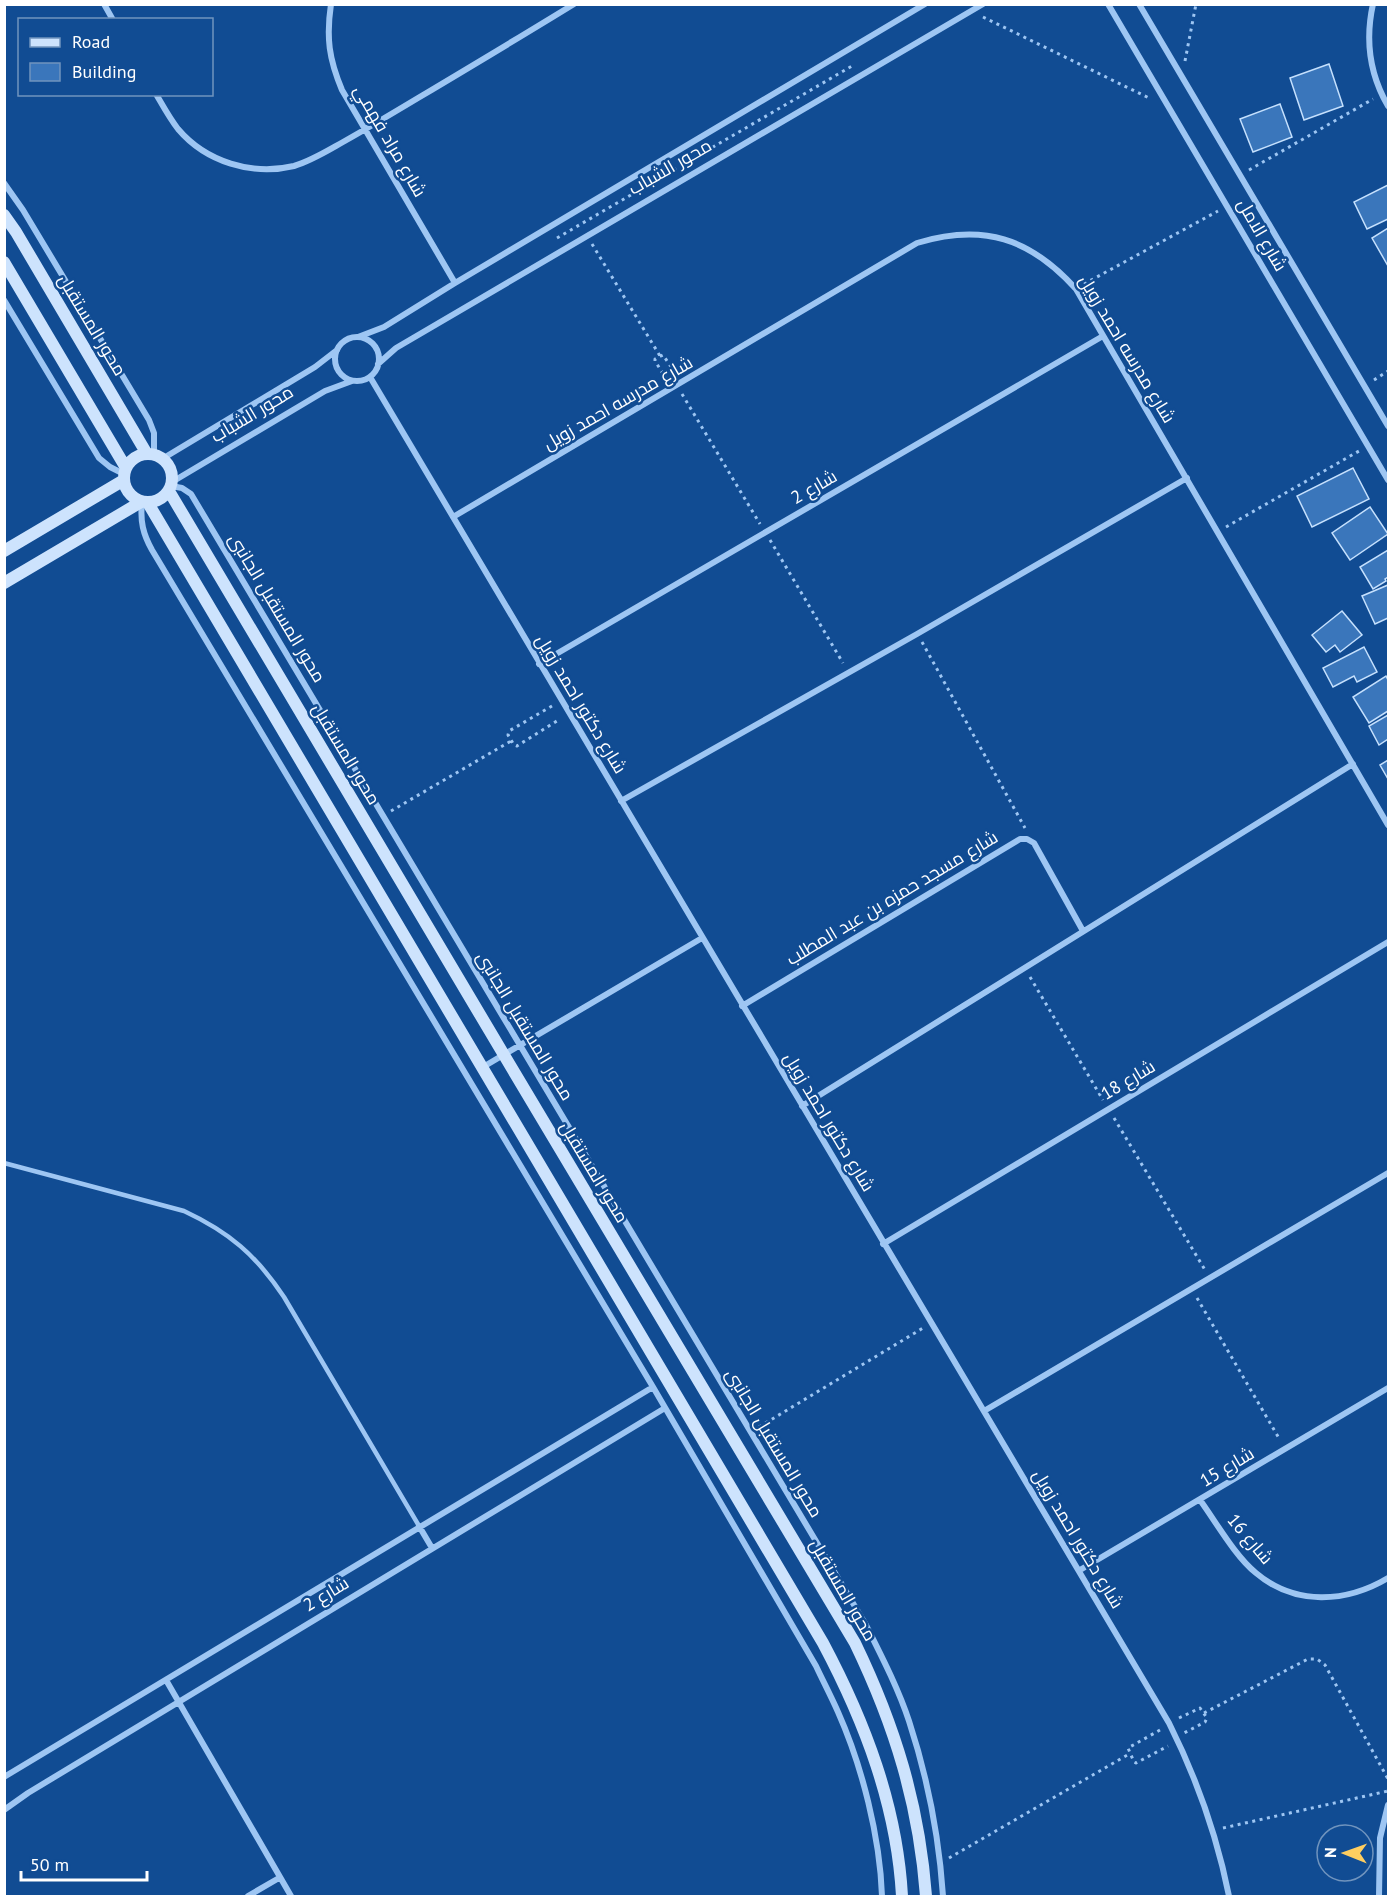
<svg xmlns="http://www.w3.org/2000/svg" width="1393" height="1901" font-family="'PT Sans',Cairo,sans-serif">
<style>
.building{fill:#3a76bb;stroke:#c5e0fd;stroke-width:1.5}
.lines{fill:none;stroke-linecap:round;stroke-linejoin:round}
.path{stroke:#9ec6f3;stroke-width:3;stroke-dasharray:3 4.5;stroke-linecap:butt}
.lane{stroke:#9ec6f3;stroke-width:4.5}
.street{stroke:#9ec6f3;stroke-width:6}
.secondary{stroke:#cde3fd;stroke-width:12}
.labels{text-anchor:middle;stroke-width:5;stroke-linejoin:round;paint-order:stroke}
.street-label{font-size:18px;fill:#fff;stroke:#114c93}
</style>
<rect width="100%" height="100%" fill="#114c93"/>
<path class="building" d="M1329 64 1343 106 1304 120 1290 78Z
M1280 104 1292 137 1253 152 1240 119Z
M1388 185V219L1367 229 1354 202Z
M1388 228V266L1372 238Z
M1353 468 1369 499 1312 527 1297 496Z
M1370 507 1388 534 1350 560 1332 533Z
M1388 550V577L1385 579 1386 581 1373 589 1360 567Z
M1388 585V618L1375 624 1362 596Z
M1342 611 1362 635 1340 652 1335 645 1326 652 1312 635Z
M1364 647 1377 672 1357 682 1354 676 1333 687 1323 668Z
M1386 676 1388 680V711L1369 723 1353 697Z
M1388 715V739L1379 745 1369 726Z
M1388 760V779L1380 765Z"/>
<g class="lines">
<path class="path" d="M983 17 1149 98
M1185 61 1196 4
M1249 170 1373 99
M557 238 852 66
M592 244 660 356
M1084 284 1218 211
M667 380 655 361V359L663 355 676 374
M1374 380 1388 371
M682 394 760 524
M1226 527 1359 451
M770 540 843 663
M922 642 1025 828
M552 706 509 731 508 735 514 745 517 746 560 719
M391 811 511 741
M1030 977 1103 1100
M1114 1118 1205 1270
M1197 1298 1280 1440
M759 1427 923 1328
M1204 1713 1308 1659H1317L1325 1665 1388 1779
M1179 1718 1200 1708 1207 1718 1205 1722 1184 1733
M1160 1730 1128 1748 1134 1762 1136 1763 1168 1746
M1223 1828 1388 1791
M949 1858 1129 1754"/>
<path class="lane" d="M4 1163 184 1211C229 1232 256 1255 284 1297L419 1526"/>
<path class="street" d="M104 4 113 20
M331 4C326 38 329 59 342 90L455 283
M1108 4 1388 480
M1139 4 1388 426
M1373 4C1365 40 1370 75 1388 106
M156 94C163 106 170 119 178 129 206 162 252 176 294 166 311 161 327 151 343 142 368 128 393 113 418 98 470 67 522 36 574 4
M4 183 23 210 149 420 154 433V455
M4 300 99 458 110 467 124 474
M335 359a22 22 0 1 1 44 0a22 22 0 1 1-44 0Z
M358 337 384 327 455 283 925 4
M378 364 396 348 983 4
M370 377 1169 1723C1197 1779 1217 1836 1229 1896
M162 459 315 367 337 350
M172 482 325 391 352 381
M171 486 182 488 191 494 866 1625C882 1657 898 1688 909 1721 928 1779 939 1836 943 1896
M142 503C140 521 143 534 152 550L653 1387 816 1666C823 1681 831 1696 838 1712 862 1766 880 1837 882 1896
M453 517 917 243C983 223 1030 238 1076 289L1388 825
M539 664 1103 336
M621 801 917 634 1187 478
M742 1006 1020 839H1027L1034 843 1083 931
M483 1067 702 938
M802 1106 1353 764
M883 1244 1388 942
M984 1411 1388 1173
M1200 1500C1216 1522 1235 1556 1256 1573 1295 1606 1346 1603 1388 1578
M419 1526 432 1548
M1080 1570 1388 1388
M166 1680 291 1896
M4 1777 653 1387
M4 1810 28 1793 665 1408
M248 1896 279 1878
M1379 1896 1380 1838 1388 1805"/>
<path class="secondary" d="M4 215 16 232 147 454
M4 262 126 468
M124 478a24 24 0 1 1 48 0a24 24 0 1 1-48 0Z
M169 491 504 1055 855 1643C895 1726 919 1804 926 1896
M148 503 823 1643C865 1722 897 1806 902 1896
M4 551 124 480
M4 583 141 502"/>
</g>
<g class="labels">
<g class="street-label">
<text transform="translate(390 141) rotate(60)" y="6">شارع مراد فهمي</text>
<text transform="translate(670 167) rotate(-30)" y="6">محور الشباب</text>
<text transform="translate(1262 235) rotate(60)" y="6">شارع الامل</text>
<text transform="translate(92 325) rotate(59)" y="6">محور المستقبل</text>
<text transform="translate(1127 349) rotate(59)" y="6">شارع مدرسه احمد زويل</text>
<text transform="translate(618 403) rotate(-30)" y="6">شارع مدرسه احمد زويل</text>
<text transform="translate(252 414) rotate(-31)" y="6">محور الشباب</text>
<text transform="translate(814 487) rotate(-30)" y="6">شارع 2</text>
<text transform="translate(277 608) rotate(59)" y="6">محور المستقبل الجانبى</text>
<text transform="translate(581 704) rotate(59)" y="6">شارع دكتور احمد زويل</text>
<text transform="translate(346 754) rotate(59)" y="6">محور المستقبل</text>
<text transform="translate(892 898) rotate(-31)" y="6">شارع مسجد حمزه بن عبد المطلب</text>
<text transform="translate(525 1026) rotate(59)" y="6">محور المستقبل الجانبى</text>
<text transform="translate(1128 1080) rotate(-31)" y="6">شارع 18</text>
<text transform="translate(829 1122) rotate(59)" y="6">شارع دكتور احمد زويل</text>
<text transform="translate(594 1172) rotate(59)" y="6">محور المستقبل</text>
<text transform="translate(774 1443) rotate(59)" y="6">محور المستقبل الجانبى</text>
<text transform="translate(1227 1467) rotate(-31)" y="6">شارع 15</text>
<text transform="translate(1078 1539) rotate(59)" y="6">شارع دكتور احمد زويل</text>
<text transform="translate(1250 1539) rotate(50)" y="6">شارع 16</text>
<text transform="translate(843 1590) rotate(60)" y="6">محور المستقبل</text>
<text transform="translate(326 1594) rotate(-31)" y="6">شارع 2</text>
</g>
</g>
<rect width="1393" height="1901" fill="none" stroke="#ffffff" stroke-width="12"/>
<rect x="18" y="18" width="195" height="78" fill="#114c93" stroke="#7094be" stroke-width="1.5"/>
<rect x="30" y="38" width="30" height="9" fill="#cde3fd" stroke="#7094be" stroke-width="1.5"/>
<text x="72" y="48" font-size="18" fill="#ffffff">Road</text>
<rect x="30" y="63" width="30" height="18" fill="#3a76bb" stroke="#7094be" stroke-width="1.5"/>
<text x="72" y="78" font-size="18" fill="#ffffff">Building</text>
<g transform="translate(1345 1853) rotate(271)"><circle r="28" fill="#114c93" stroke="#7094be" stroke-width="1.5"/>
<path d="M0-4.5L10 22L0 15L-10 22Z" fill="#ffce60"/>
<text y="-9" font-size="16" font-weight="bold" text-anchor="middle" fill="#ffffff">N</text>
</g>
<path d="M21 1871v9h126v-9" fill="none" stroke="#ffffff" stroke-width="3"/>
<text x="30" y="1871" font-size="18" fill="#ffffff" stroke="#114c93" stroke-width="4.5" paint-order="stroke">50 m</text>
</svg>
